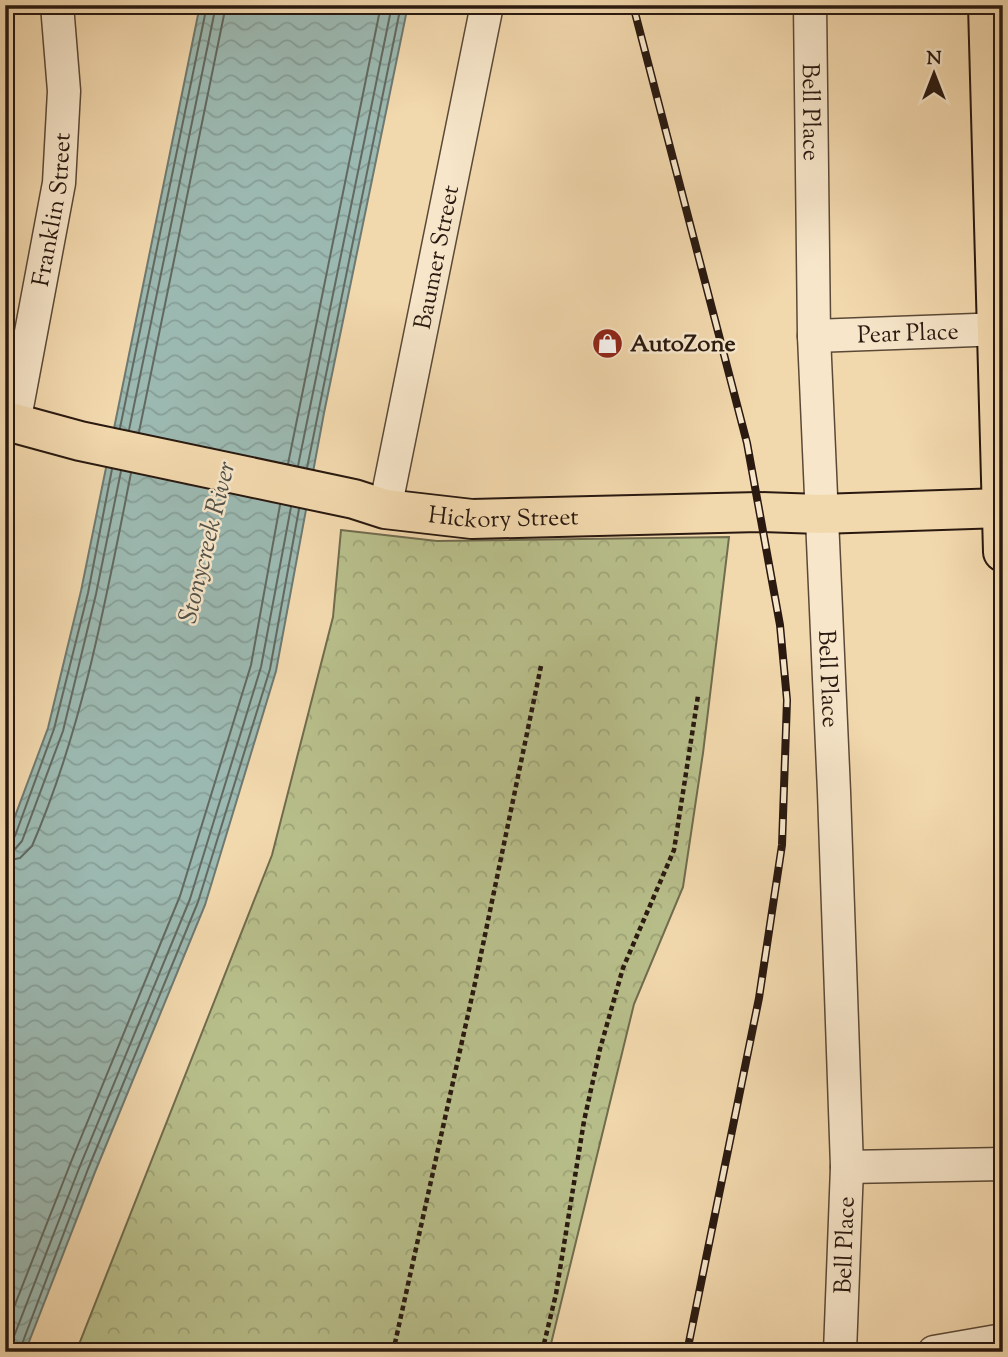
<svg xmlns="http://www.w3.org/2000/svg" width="1008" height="1357" font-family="'Sorts Mill Goudy',serif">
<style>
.park{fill:url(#park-crowns);stroke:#706c4e;stroke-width:2}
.water{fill:url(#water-waves);stroke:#6e7971;stroke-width:2}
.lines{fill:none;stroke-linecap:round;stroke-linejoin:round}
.shore{stroke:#626960;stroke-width:2}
.minor-casing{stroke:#5b4937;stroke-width:35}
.major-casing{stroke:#291910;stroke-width:42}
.path{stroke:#291910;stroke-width:4.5;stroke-dasharray:5 3.5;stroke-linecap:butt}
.minor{stroke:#f7e6ca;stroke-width:32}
.major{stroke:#f2d8ad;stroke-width:38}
.rail-casing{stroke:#291910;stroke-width:8}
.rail{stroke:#f7e6ca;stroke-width:5;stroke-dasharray:16;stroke-linecap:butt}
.labels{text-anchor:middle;stroke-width:5;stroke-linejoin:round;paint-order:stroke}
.street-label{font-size:24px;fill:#291910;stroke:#f7e6ca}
.poi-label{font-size:24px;font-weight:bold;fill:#291910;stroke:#f7e6ca;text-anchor:start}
.water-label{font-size:26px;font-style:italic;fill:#515148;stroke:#f7e6ca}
</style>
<defs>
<pattern id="park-crowns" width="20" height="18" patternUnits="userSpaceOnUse" patternTransform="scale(1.75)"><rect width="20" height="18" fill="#b8bf8b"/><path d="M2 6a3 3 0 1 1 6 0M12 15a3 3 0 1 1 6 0" fill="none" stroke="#9ea477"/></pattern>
<pattern id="water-waves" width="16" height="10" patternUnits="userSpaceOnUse" patternTransform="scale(1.75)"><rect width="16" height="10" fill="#9cb9b1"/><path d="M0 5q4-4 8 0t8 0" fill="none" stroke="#869e97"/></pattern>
</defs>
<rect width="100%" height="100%" fill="#f2d8ad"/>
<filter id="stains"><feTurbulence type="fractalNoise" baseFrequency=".00286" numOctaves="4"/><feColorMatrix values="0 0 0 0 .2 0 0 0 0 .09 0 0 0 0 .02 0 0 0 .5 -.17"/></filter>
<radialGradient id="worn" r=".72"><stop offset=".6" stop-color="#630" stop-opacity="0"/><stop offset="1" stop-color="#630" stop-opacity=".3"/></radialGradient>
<path class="park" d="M341 530 437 541 729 537 703 753 683 887 634 1004 549 1352H76L272 855 333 617Z"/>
<path class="water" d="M200 5H408L324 413 276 671 205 905 95 1172 25 1352H5V843L48 728 81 591Z"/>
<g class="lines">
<path class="shore" d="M120 428 207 5
M129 430 216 5
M139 432 226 5
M288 464 381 5
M298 466 392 5
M307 468 401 5
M5 841H11L15 836 54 729 88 593 112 469
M5 850 15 849 22 841 63 731 96 594 121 471
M5 861 20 858 32 846C83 728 106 599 131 473
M5 1330 71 1162 180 896 251 665 280 505
M10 1352 11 1344 80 1166 190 899 261 667 291 507
M19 1352 88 1169 198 902 270 669 299 509"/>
<defs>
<g id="minor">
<path id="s1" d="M810 5 814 336 834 792 847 1167 840 1352"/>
<path id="s2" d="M814 336 1003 329"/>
<path id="s3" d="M14 423 59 183 64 91 57 5"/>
<path id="s4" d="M385 509 487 5"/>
<path d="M847 1167 1003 1164"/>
<path d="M934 1352 1003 1340"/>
</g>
<g id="major">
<path d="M988 5 1003 552"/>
<path id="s5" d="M14 423 80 441 354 499 385 509 472 519 759 512 820 514 1002 508"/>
</g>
</defs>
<use href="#minor" class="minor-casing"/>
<use href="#major" class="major-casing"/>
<path class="path" d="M393 1352 475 983 541 666
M542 1352 556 1294 584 1121 600 1049 623 968 674 850 698 696"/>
<use href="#minor" class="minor"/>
<use href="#major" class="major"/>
<defs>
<path id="rail" d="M633 5 747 443 780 625 787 700 782 845 759 998 687 1352"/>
</defs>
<use href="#rail" class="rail-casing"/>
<use href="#rail" class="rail"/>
</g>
<defs>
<symbol id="shop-disc" viewBox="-11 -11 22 22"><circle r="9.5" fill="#8f2418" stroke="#f7e6ca"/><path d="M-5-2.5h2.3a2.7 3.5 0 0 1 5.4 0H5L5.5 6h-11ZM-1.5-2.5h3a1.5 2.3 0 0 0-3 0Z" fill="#fff"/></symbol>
</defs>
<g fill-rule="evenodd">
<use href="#shop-disc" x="590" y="326" width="35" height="35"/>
</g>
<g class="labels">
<g class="street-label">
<text dy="8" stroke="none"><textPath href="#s1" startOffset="107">Bell Place</textPath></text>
<text dy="8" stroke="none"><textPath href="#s3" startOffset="217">Franklin Street</textPath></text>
<text dy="8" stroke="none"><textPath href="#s4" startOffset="257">Baumer Street</textPath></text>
<text dy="8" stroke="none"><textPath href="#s2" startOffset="94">Pear Place</textPath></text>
<text dy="8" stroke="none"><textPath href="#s5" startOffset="500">Hickory Street</textPath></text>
<text dy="8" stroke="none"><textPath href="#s1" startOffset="674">Bell Place</textPath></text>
<text transform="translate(844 1245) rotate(-88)" y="8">Bell Place</text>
</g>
<g class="poi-label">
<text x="630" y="351">AutoZone</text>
</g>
<g class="water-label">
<text transform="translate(206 542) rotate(-76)" y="9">Stonycreek River</text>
</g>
</g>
<rect width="1008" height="1357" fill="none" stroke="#f2d8ad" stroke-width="28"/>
<rect x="7" y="7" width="994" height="1343" fill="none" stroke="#291910" stroke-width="3.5"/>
<rect x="14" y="14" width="980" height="1329" fill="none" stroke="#291910" stroke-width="2"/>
<g transform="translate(934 74)" stroke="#f7e6ca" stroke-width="5" paint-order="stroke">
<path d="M0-5L12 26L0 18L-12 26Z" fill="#291910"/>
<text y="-10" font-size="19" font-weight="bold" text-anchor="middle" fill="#291910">N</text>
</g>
<rect width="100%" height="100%" filter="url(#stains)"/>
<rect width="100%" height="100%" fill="url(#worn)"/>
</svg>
